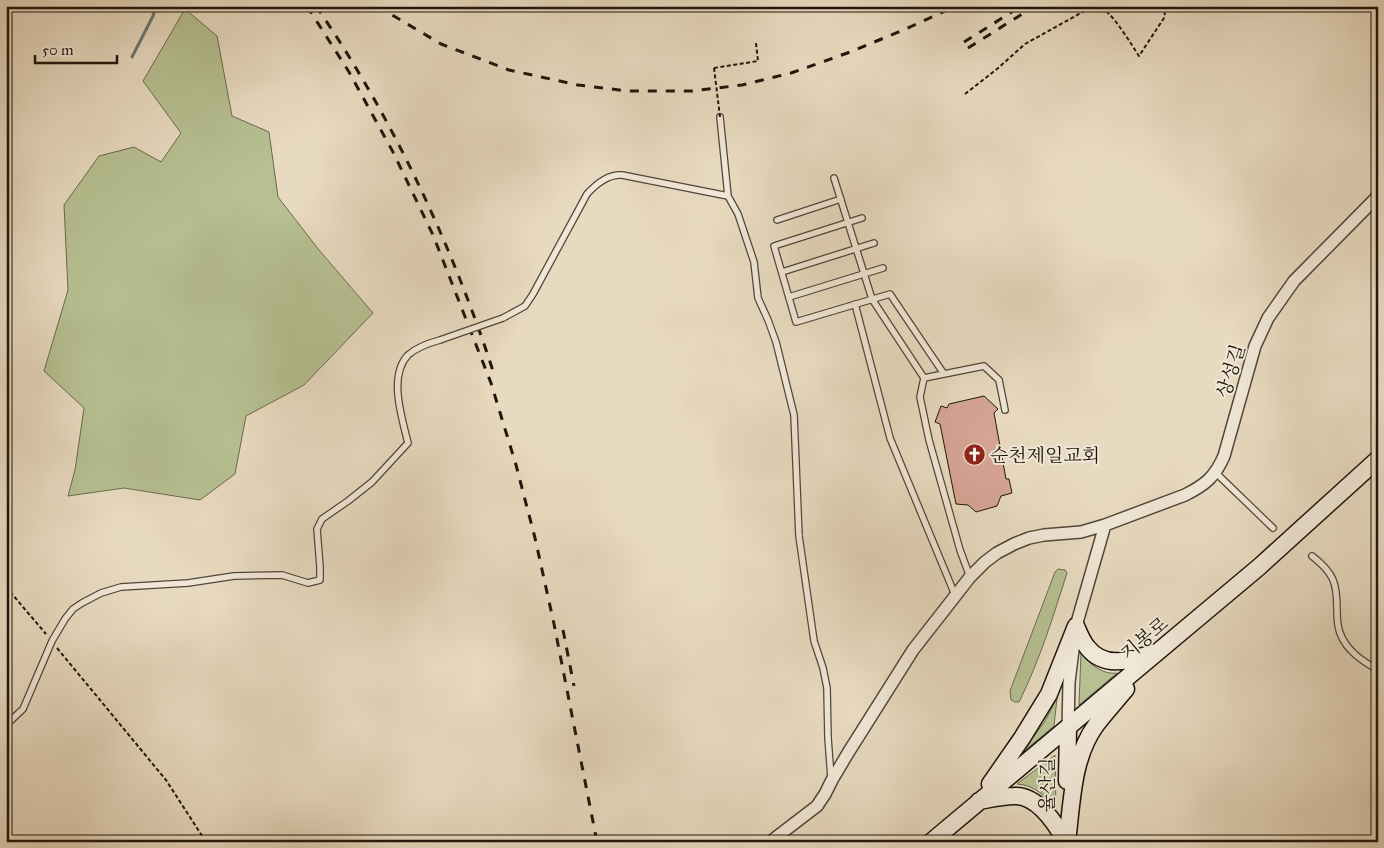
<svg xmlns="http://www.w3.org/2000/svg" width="1384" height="848" font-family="'IM FELL Great Primer','Noto Serif KR',serif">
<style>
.green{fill:#b6c092;stroke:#6a6a4f}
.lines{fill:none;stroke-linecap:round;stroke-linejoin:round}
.stream{stroke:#697776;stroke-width:3}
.building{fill:#d6a495;stroke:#1e150c}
.lane-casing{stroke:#504639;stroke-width:8}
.street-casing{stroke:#504639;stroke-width:14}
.secondary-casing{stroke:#1e150c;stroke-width:19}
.path{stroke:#1e150c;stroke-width:2;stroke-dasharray:4 2.5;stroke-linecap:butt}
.lane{stroke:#f0e7d6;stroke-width:5.5}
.street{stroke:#f0e7d6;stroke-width:11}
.secondary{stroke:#f0e7d6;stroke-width:16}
.rail{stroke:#1e150c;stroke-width:3;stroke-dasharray:9 9;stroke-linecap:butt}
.lane-bridge-casing{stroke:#504639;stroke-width:8;stroke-linecap:butt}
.path-bridge{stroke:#1e150c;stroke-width:2;stroke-dasharray:4 2.5;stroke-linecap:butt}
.lane-bridge{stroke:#f0e7d6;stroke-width:5.5}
.labels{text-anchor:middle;stroke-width:4;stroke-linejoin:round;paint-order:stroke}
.street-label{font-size:19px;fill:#1e150c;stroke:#f0e7d6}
.poi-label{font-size:19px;fill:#1e150c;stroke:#f0e7d6;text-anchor:start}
</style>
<rect width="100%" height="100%" fill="#e8dac0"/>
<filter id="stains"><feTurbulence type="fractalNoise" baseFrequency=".004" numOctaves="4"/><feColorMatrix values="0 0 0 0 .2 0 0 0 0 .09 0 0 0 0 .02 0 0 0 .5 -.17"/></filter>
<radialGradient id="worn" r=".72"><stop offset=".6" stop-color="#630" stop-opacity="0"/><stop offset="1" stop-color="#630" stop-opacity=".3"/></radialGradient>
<path class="green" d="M185 9 217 36 232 116 269 132 278 197 319 250 373 313 304 385 246 416 235 474 200 500 124 488 68 496 75 470 84 408 44 371 68 290 64 205 99 156 134 147 161 162 181 133 143 81Z
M1058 569 1065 570 1067 573C1053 617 1040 659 1020 700L1019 702H1015L1011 700 1010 691 1055 572Z
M1081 653C1089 664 1103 675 1117 673L1079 705Z
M1057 698 1054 726 1022 753 1045 721Z
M1055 755 1056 809C1046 796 1034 785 1017 784Z"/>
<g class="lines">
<path class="stream" d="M132 57 153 16 156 6"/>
</g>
<path class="building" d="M984 396 998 409 994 413 1006 479H1009L1012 493 1001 496 997 506 976 512 968 505 956 504 940 424 935 422 941 406 947 408 949 404Z"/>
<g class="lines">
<defs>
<path id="lane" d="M726 6V7
M720 117 728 196 738 214 754 262 758 298 768 320 776 342 794 415 799 536 814 641 823 668 827 688 828 738 831 778
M834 178 872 299 924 378
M862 218 774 246 796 322 890 294 944 374
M777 220 841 199
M782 272 874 243
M789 297 883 268
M855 304 890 438 955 595
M503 318 525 306 533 294 587 194C596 184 608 174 622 175L728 196
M1216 473 1273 528
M1312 556C1334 573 1337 583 1337 610 1337 617 1337 625 1340 633 1346 650 1362 661 1378 670
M970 577 960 550 929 440 920 397 924 378 984 366 999 380 1005 410
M6 725 23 709 52 641 65 619 73 609 82 603 101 593 121 587 188 583 234 576 282 575 308 583 320 580V567L317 529 322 519 348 501 372 482 408 443C402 418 388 376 408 355 417 347 429 343 440 340"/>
<path id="street" d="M1068 728 1069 682 1076 626 1105 525
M770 842 817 806 825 794 832 780 848 753 913 650 970 577 985 562 997 553 1014 544 1029 538 1044 535 1081 532 1105 525 1185 495C1205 485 1215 477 1224 456L1255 346 1268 318 1294 281 1378 196"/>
<path id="secondary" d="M1076 626C1079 633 1082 641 1087 647 1105 670 1130 660 1153 653
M1067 781 1068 728
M990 784 1022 738 1049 694 1076 626
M979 801C990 799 1003 796 1014 796 1038 795 1056 824 1066 842
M931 842 1259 567 1378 459
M1067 842C1072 803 1072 758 1096 725 1105 713 1116 701 1126 689"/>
</defs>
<use href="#lane" class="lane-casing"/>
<use href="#street" class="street-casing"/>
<use href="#secondary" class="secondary-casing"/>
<path class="path" d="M714 68 758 61 756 43
M965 94 997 69 1025 44 1088 9C1094 8 1099 8 1104 10 1113 14 1133 47 1139 56L1164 18 1166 6
M6 587 46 634
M57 648 166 780 206 842"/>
<use href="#lane" class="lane"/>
<use href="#street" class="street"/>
<use href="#secondary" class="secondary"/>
<path class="rail" d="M307 6 349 72 393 152 433 235 491 383 516 465 535 538 554 624 597 842
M316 6C392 116 453 247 494 374
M377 6 441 44 509 70 578 85 628 91H692L742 85 791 73 853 51 910 27 956 6
M964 42 1015 10
M968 48 1035 6
M563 630 574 686"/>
<defs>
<path id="lane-bridge" d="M440 340 503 318"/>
</defs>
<use href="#lane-bridge" class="lane-bridge-casing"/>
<path class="path-bridge" d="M714 68 720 117"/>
<use href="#lane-bridge" class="lane-bridge"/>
</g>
<defs>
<symbol id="church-disc" viewBox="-11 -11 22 22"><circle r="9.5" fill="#8f2418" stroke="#f0e7d6"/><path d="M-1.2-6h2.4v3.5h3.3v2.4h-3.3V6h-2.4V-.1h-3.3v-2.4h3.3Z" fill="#fff"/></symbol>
</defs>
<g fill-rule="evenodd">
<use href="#church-disc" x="962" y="442" width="25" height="25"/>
</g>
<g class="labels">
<g class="street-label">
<text transform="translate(1230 371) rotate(-73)" y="7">상성길</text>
<text transform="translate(1144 638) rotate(-40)" y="7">지봉로</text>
<text transform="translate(1047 785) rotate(-90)" y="7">율산길</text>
</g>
<g class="poi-label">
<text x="990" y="462">순천제일교회</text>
</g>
</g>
<rect width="1384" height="848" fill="none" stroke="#e8dac0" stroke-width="25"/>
<rect x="8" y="8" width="1369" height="833" fill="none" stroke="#1e150c" stroke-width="2.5"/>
<rect x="12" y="12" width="1359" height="823" fill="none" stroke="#1e150c"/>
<path d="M35 55v8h82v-8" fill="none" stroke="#1e150c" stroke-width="2.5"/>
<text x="42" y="55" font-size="15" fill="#1e150c" stroke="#f0e7d6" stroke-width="4" paint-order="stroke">50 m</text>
<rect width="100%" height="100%" filter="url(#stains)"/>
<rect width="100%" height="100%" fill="url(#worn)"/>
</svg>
